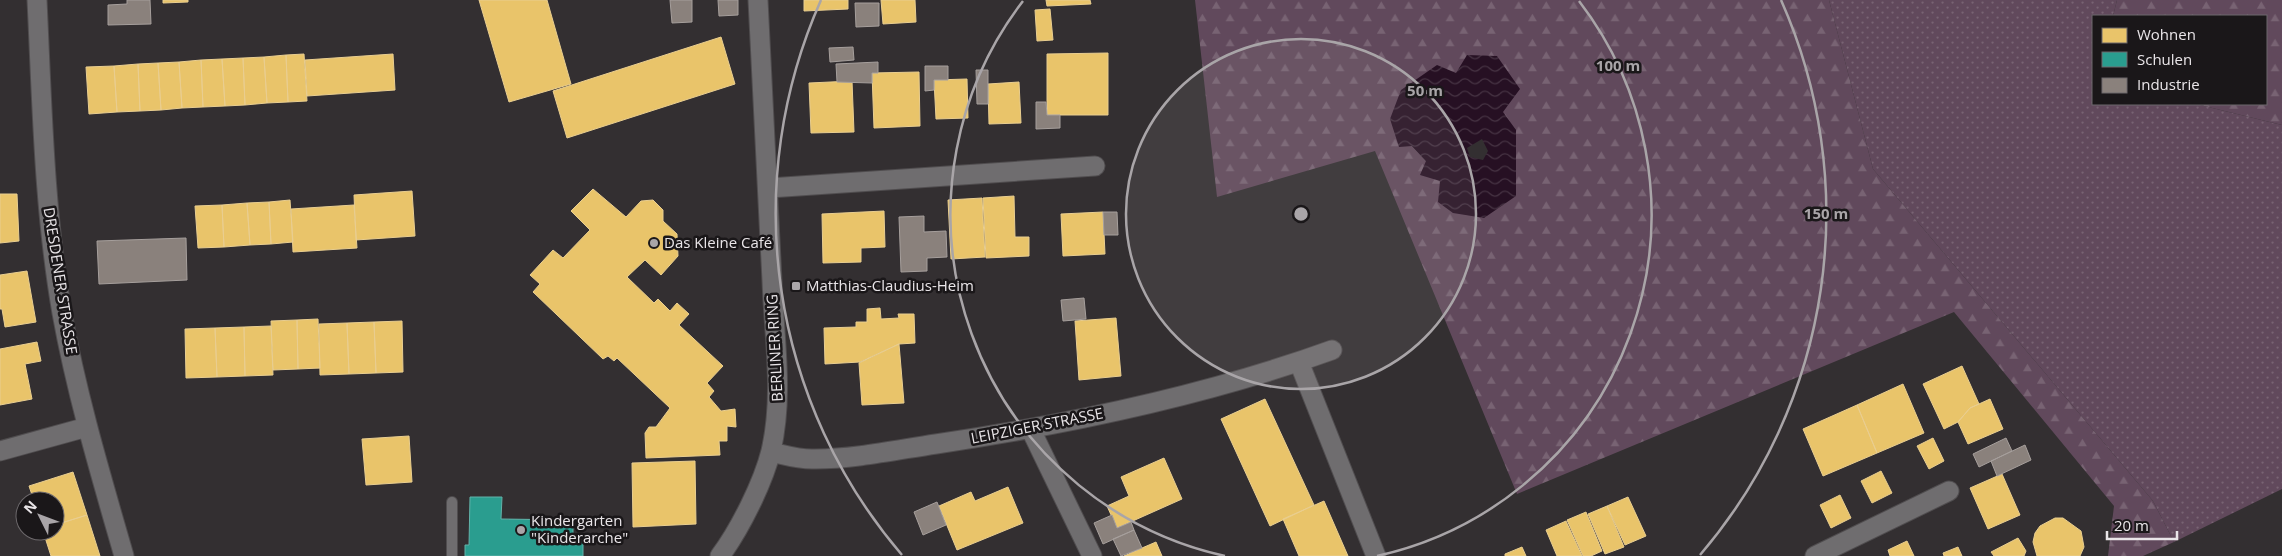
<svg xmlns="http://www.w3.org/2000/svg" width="2282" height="556" font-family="'Open Sans',sans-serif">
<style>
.grass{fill:url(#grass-dots)}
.forest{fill:url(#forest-firs);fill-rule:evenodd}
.water{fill:url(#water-waves);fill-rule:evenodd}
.homes{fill:#e9c46a;stroke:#e9ce90}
.schools{fill:#2a9d8f;stroke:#63b3aa}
.industry{fill:#8a817c;stroke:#a69f9c}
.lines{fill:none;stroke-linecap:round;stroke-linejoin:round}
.lane-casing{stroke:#504d4f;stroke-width:12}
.street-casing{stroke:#504d4f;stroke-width:21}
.lane{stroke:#6f6d6f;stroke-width:10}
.street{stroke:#6f6d6f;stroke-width:19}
.ring{fill:none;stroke:#a9a5a8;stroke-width:2.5}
.poi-dot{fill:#a9a5a8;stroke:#1a1719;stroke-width:2}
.labels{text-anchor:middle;stroke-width:5;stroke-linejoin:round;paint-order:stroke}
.poi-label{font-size:15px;fill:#e9e5e8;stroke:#1a1719;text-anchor:start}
.street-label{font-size:15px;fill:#e9e5e8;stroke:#1a1719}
.centre{fill:#a9a5a8;stroke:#1a1719;stroke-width:2.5}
.ring-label{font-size:15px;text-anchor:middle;font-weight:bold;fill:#a9a5a8;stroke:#1a1719;stroke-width:5;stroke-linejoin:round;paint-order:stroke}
</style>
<defs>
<pattern id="grass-dots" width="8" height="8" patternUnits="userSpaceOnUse" patternTransform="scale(1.25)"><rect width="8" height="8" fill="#61495c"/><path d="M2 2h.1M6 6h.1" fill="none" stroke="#786373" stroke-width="1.8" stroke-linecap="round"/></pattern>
<pattern id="forest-firs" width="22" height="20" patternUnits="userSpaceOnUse" patternTransform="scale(1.25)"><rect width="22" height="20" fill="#61495c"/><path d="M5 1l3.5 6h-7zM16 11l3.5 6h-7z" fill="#786373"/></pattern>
<pattern id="water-waves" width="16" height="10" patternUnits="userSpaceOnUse" patternTransform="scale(1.25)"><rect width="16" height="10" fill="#261023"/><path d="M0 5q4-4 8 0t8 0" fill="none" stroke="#463343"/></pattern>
</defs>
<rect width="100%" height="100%" fill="#332f31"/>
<path class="grass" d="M1829 0H2117L2113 16H2093V104H2196L2282 125V489L2174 542 2153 501 1873 169Z"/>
<path class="forest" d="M1195 0H1829L1873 169 2153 501 2174 542 2143 556H2108L2114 506 1954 312 1517 494 1375 151 1217 197ZM1456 73 1516 130V196L1426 161 1412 146Z
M2117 0H2282V125L2196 104H2266V16H2113Z"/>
<path class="water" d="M1467 55 1497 56 1520 89 1503 112 1516 130V196L1484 218 1453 213 1438 202 1440 181 1420 175 1426 161 1412 146 1399 147 1390 119 1401 90 1437 65 1456 73ZM1482 139 1488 151 1483 160 1470 157 1467 148Z"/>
<path class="homes" d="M163 0H188V2L163 3Z
M479 0H547L571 84 509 102Z
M804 0H848V9L804 11Z
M881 0H915L916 22 883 24Z
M1046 0H1090L1091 4 1047 6Z
M1050 9 1053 40 1037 41 1035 10Z
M721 37 735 84 567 138 553 91Z
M1108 53V115H1047V54Z
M304 54 307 101 288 102 286 55Z
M393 54 395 90 307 96 305 60Z
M286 55 288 102 267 103 264 57Z
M264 57 267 103 245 105 243 58Z
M243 58 245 105 225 106 222 59Z
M222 59 225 106 203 107 201 60Z
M201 60 203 107 182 108 179 62Z
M179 62 182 108 161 110 158 63Z
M158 63 161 110 140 111 138 64Z
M138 64 140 111 117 112 114 66Z
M114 66 117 112 89 114 86 67Z
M919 72 920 126 874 128 872 73Z
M967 79 968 118 936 119 934 80Z
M852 81 854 132 811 133 809 83Z
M1019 82 1021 123 989 124 988 84Z
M593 189 626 217 641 201 653 200 663 210V221L677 234 678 256 661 275 645 260 627 277 654 303 658 299 670 311 677 303 689 314 679 325 723 366 707 383 714 391 709 397 721 411 735 409 736 427 727 426V441H719L720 455 646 458 645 433 649 427H656L670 408 617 358 614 361 608 356 603 359 533 292 540 284 530 275 553 250 563 258 590 230 571 211Z
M412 191 415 236 356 240 354 195Z
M0 194H17L19 241 0 243Z
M1014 196 1015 237H1029V256L986 258 983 198Z
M982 198 985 257 951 259 948 200Z
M290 200 293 242 271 244 269 202Z
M269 202 271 244 250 245 247 203Z
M247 203 250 245 224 247 222 205Z
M222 205 224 247 198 248 195 206Z
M354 205 357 248 293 252 291 209Z
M884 211 885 247 861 248V262L823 263 822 214Z
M1103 212 1105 254 1063 256 1061 214Z
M27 271 36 322 5 327 2 309H0V275Z
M880 308 881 319 899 318 898 314H914L915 343 899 344 860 362 825 364 824 328 856 327V322H867V309Z
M1116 318 1121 376 1079 380 1075 321Z
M318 319 320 368 298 369 297 320Z
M297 320 298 369 273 370 271 321Z
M402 321 403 372 376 373 374 322Z
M374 322 376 373 349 374 347 323Z
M347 323 349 374 320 375 319 324Z
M271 326 273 375 245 376 244 327Z
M244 327 245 376 217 377 215 328Z
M215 328 217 377 186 378 185 329Z
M37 342 41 361 25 364 32 399 0 405V349Z
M899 344 904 403 862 405 859 363Z
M1962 366 1979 404 1970 408 1958 422 1944 429 1923 384Z
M1903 384 1924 433 1877 453 1857 405Z
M1265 399 1314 505 1270 526 1221 419Z
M1990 399 2003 429 1968 444 1958 422 1970 408Z
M1857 405 1877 453 1823 476 1803 429Z
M409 436 412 482 366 485 362 439Z
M1933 438 1944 461 1929 469 1917 446Z
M1164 458 1182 499 1117 528 1107 506 1129 496 1121 477Z
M695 461 696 524 633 527 632 463Z
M1881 471 1892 493 1872 503 1861 481Z
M73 472 87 515 55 525V501H34L29 486Z
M2002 474 2020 515 1988 529 1970 488Z
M1008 487 1023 523 957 550 939 506 971 492 975 501Z
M1840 495 1851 518 1831 528 1820 505Z
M1628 497 1646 536 1625 545 1607 506Z
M1324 501 1348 556H1299L1283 519Z
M1607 506 1624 547 1605 554 1588 514Z
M1586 512 1602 551 1591 556H1583L1567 520Z
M87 515 100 556H51L43 531H55V525Z
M2055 518H2063L2081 531 2084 547 2080 556H2037L2033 542 2035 533 2040 526Z
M1566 521 1582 556H1557L1546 530Z
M2018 538 2026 551 2024 556H1994L1991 552Z
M1907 541 1914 556H1890L1888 550Z
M1156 542 1162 556H1124L1142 548Z
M1522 547 1526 556H1505V554Z
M1958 547 1962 556H1944L1943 553Z"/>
<path class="schools" d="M470 497H502L501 519 573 520V540H583V556H465V545H469Z"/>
<path class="industry" d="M127 0H150L151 24 108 25V5L127 4Z
M670 0H692V22L672 23Z
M718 0H738V15L719 16Z
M855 3H879V26L856 27Z
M853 47 854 60 830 62 829 48Z
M878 62V73H872V83L837 82 836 64Z
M925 66H948V80H934V90L925 91Z
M976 70H988V104H977Z
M1036 102H1046L1047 115H1060V128L1036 129Z
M1103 212H1117L1118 235H1104Z
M924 216V232L946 231 947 257 927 258V271L901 272 899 217Z
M186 238 187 280 99 284 97 241Z
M1084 298 1086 319 1063 321 1061 300Z
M2006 438 2012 451 1979 467 1973 454Z
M2025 445 2031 460 1997 476 1991 461Z
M937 502 946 525 923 535 914 512Z
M1112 515 1117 528 1131 522 1134 530 1103 544 1094 523Z
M1134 530 1142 548 1121 556 1113 539Z"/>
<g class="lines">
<defs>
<path id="lane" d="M452 556V502"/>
<path id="street" d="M37 0C42 104 44 210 62 313 77 396 101 476 124 556
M769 188 1095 166
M1299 362 1376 556
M1031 430 1092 556
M0 451 87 427
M771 452C785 455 800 460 815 459 855 459 896 450 936 444 1070 424 1205 396 1332 350
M720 556C740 529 763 483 771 451 784 394 774 338 772 281 767 187 763 94 758 0
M1815 556 1949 491"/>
</defs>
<use href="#lane" class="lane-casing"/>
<use href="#street" class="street-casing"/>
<use href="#lane" class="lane"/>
<use href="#street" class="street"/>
</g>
<circle cx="1301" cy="214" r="175" fill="#a9a5a8" fill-opacity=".12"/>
<g class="ring">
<circle cx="1301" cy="214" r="175"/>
<path d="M1225 556A350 350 0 0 1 1023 1M1579 1A350 350 0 0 1 1377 556"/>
<path d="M902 555A525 525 0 0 1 821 0M1781 0A525 525 0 0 1 1700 555"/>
</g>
<g class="poi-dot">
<circle cx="654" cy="243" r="5"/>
<rect x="791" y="281" width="10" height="10" rx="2.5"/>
<circle cx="521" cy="530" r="5"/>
</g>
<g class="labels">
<g class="poi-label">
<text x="664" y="248">Das Kleine Café</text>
<text x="806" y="291">Matthias-Claudius-Heim</text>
<text x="531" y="526">Kindergarten<tspan x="531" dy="17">"Kinderarche"</tspan></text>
</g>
<g class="street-label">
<text transform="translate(60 281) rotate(81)" y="5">DRESDENER STRASSE</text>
<text transform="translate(775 348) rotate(-93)" y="5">BERLINER RING</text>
<text transform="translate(1037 426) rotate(-11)" y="5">LEIPZIGER STRASSE</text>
</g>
</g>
<circle cx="1301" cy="214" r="8" class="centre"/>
<g class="ring-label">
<text x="1618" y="71">100 m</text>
<text x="1425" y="96">50 m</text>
<text x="1826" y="219">150 m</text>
</g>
<rect x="2092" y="15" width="175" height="90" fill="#1a1719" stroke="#6d696c"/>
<rect x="2102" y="28" width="25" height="15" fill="#e9c46a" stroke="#6d696c"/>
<text x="2137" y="40" font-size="15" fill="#e9e5e8">Wohnen</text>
<rect x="2102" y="52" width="25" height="15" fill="#2a9d8f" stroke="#6d696c"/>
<text x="2137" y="65" font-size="15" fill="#e9e5e8">Schulen</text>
<rect x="2102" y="78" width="25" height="15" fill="#8a817c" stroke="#6d696c"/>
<text x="2137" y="90" font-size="15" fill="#e9e5e8">Industrie</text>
<g transform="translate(40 516) rotate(312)"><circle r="24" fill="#1a1719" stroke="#6d696c"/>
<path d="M0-4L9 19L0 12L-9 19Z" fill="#a9a5a8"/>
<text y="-8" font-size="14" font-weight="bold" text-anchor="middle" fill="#e9e5e8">N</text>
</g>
<path d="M2107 531v8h70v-8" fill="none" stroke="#e9e5e8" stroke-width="2.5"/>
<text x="2114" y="531" font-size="15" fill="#e9e5e8" stroke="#1a1719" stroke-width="4" paint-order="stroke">20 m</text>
</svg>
